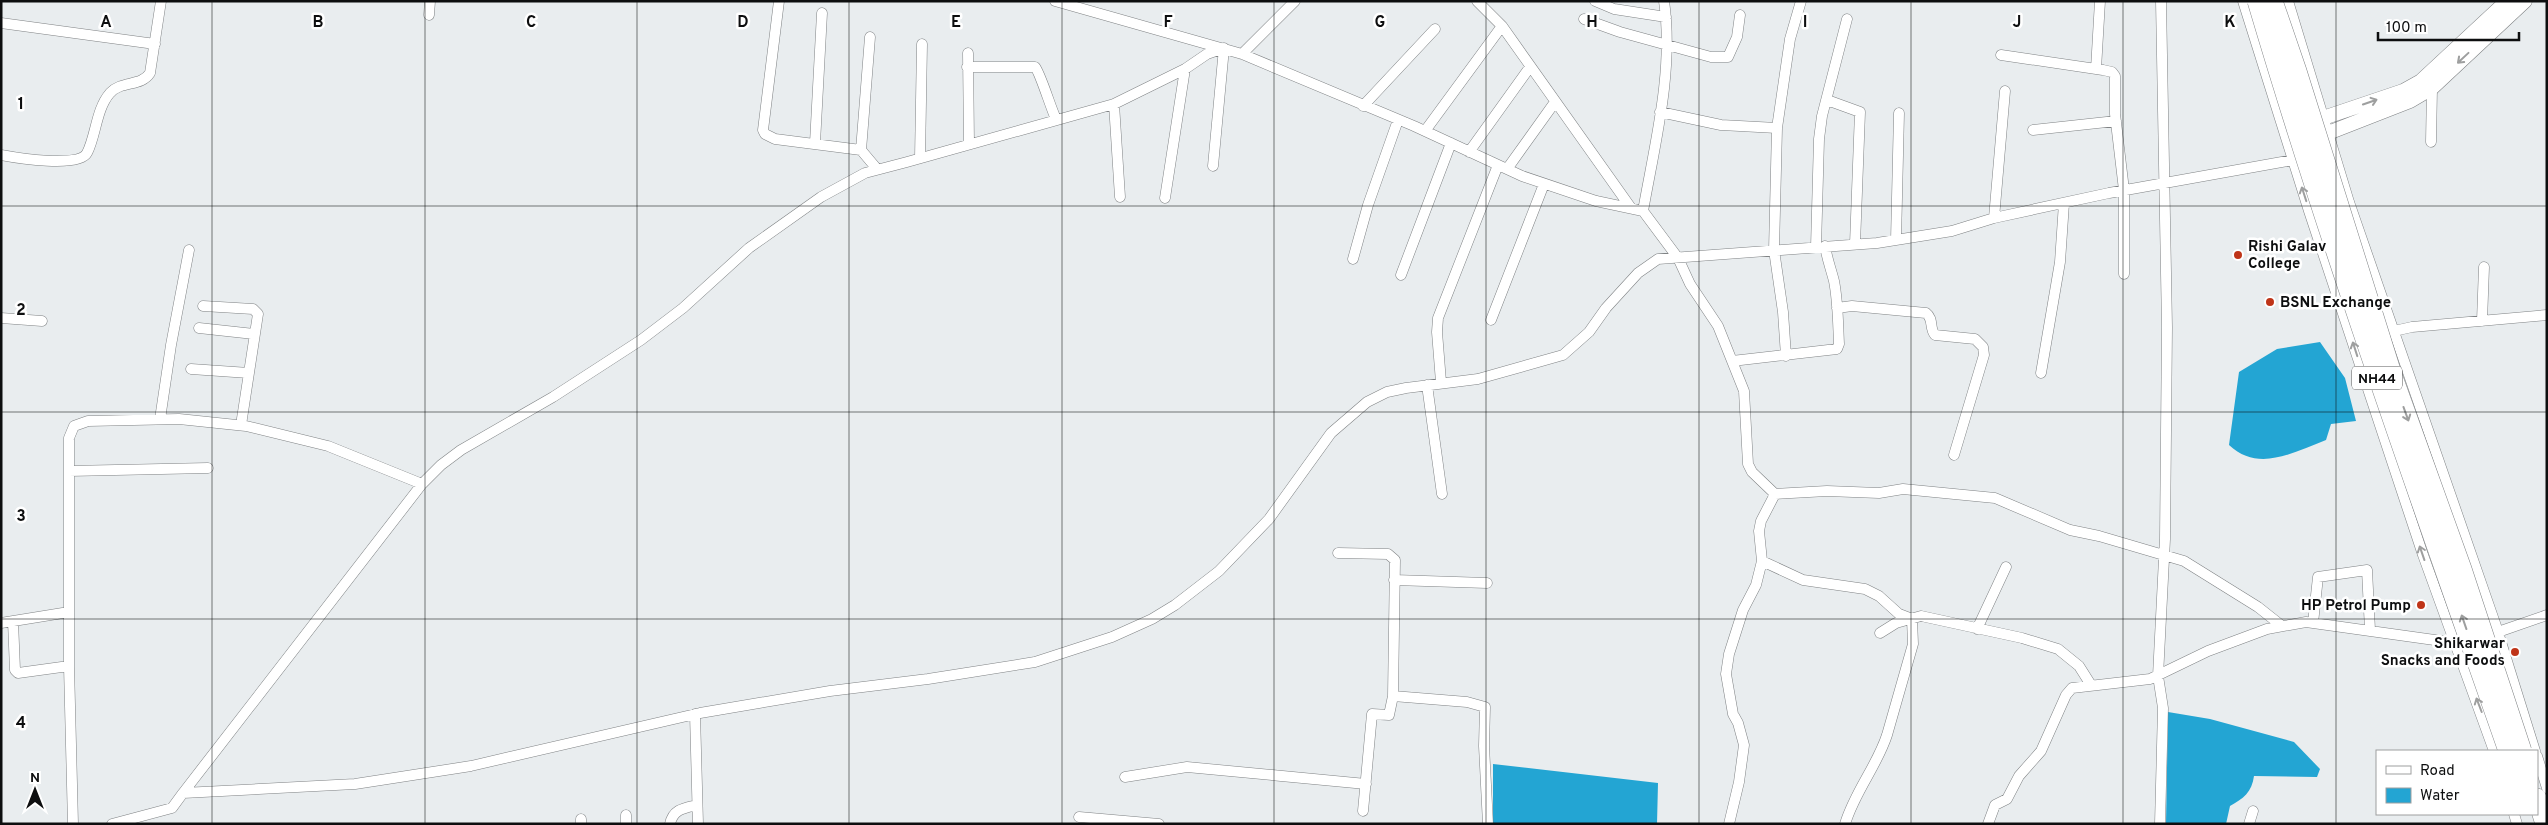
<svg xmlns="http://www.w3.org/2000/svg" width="2548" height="825" font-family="Overpass,sans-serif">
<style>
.water{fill:#23a5d3}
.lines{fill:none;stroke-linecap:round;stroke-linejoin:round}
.street-casing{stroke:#7f8284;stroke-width:11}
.secondary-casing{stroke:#7f8284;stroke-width:15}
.highway-casing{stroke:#7f8284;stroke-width:20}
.street{stroke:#fff;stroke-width:10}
.secondary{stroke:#fff;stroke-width:14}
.highway{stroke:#fff;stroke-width:19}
.highway-bridge-casing{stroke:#7f8284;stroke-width:20;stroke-linecap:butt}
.highway-bridge{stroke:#fff;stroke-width:19}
.oneway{stroke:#9e9f9f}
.grid{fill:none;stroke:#0d0e0f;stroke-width:1;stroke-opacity:0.55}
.poi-dot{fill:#bf3418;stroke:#fff;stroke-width:2}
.labels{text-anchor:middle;stroke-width:5;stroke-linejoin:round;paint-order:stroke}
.shield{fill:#fff;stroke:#565657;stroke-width:1}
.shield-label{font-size:14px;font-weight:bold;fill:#0d0e0f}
.poi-label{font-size:15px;font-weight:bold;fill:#0d0e0f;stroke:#fff;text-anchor:start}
.grid-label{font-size:16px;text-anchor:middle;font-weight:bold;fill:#0d0e0f;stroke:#fff;stroke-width:5;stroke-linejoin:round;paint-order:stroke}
</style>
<rect width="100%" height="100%" fill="#e9edef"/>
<path class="water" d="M2320 342 2345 378 2356 421 2331 424 2326 440C2294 452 2259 473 2229 445L2239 372 2277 349Z
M2168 712 2210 719 2294 742 2320 769 2317 777 2254 776C2252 792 2243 799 2230 806L2226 824H2166Z
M1493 764 1658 783 1657 824H1493Z"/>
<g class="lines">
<defs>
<path id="street" d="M779 1 763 130 765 134 775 139 861 150
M1055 1 1242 54 1414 126 1522 176 1596 201 1643 211 1678 258 1690 284 1718 326 1744 391 1748 464 1752 472 1775 494 1827 491 1879 493 1903 489 1995 498 2070 530 2099 536 2184 561 2258 607 2282 626
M1477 1 1502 26 1631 208
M1595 1 1614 9 1666 17
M2243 1 2309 211 2423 555 2494 751
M2288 1 2349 202 2496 626 2535 751
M429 15 430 1
M1584 19 1620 32 1711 57H1728L1737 37 1740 15
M1 23 155 44
M870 37 861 150 877 169
M968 53 969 144
M1242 54 1295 1
M2001 55 2103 70 2112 72 2115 76V114L2124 190V274
M967 67H1035C1040 72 1051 109 1056 119
M2096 69 2100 1
M2427 86 2432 88 2431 142
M1827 100 1860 112 1855 244
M1114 104 1120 197
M1363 106 1435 29
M1660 112 1721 125 1777 128
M2033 130 2116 121
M1425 131 1502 26
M815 143 822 13
M1469 152 1530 67
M1 155C17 158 79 168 87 153 96 136 96 109 110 93 122 80 141 87 150 73L161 1
M920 158 922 44
M1507 169 1555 102
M1165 198 1185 69
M1643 211C1655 143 1674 70 1664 1
M1994 218 2005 91
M1896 240 1899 113
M1816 247 1819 139 1822 116 1847 19
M1353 259 1368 205 1398 120
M1401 275 1451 143
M203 306 253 309 258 314 241 425
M1837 308 1852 306 1926 313C1934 319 1929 328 1935 335L1975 339 1983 347 1984 355 1954 455
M1 318 42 321
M1491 320 1544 184
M2482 321 2484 267
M199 328 254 334
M2394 331 2412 327 2547 315
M1786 356 1783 312 1774 250 1777 128 1790 39 1801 1
M1732 361 1837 349 1839 344C1838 323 1838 301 1834 281 1831 269 1827 259 1825 246
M191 369 249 373
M2041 373 2060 262 2064 203
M1441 382 1437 332 1438 318 1498 165
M1427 385 1442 494
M160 419 171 345 189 250
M69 471 208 468
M1338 553 1388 554 1395 560 1393 696
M1762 561 1803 580 1865 589 1879 596 1899 614 1912 619 1913 644 1887 735C1877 766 1855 791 1845 824
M1394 580 1487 583
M13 621 15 670 18 673 69 666
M1 623 69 612
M2313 623 2318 577 2367 570 2370 630
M1977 629 2006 567
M2498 632 2547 615
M1880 633 1896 623 1921 616 2022 638 2058 649 2079 666 2091 685
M695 714 698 824
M2537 756 2547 788
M1125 777 1187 767 1366 784
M183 793 422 484 441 465 461 450 553 397 641 340 683 308 749 248 821 197 865 173 907 162 1114 104 1185 69 1207 54 1224 48 1213 166
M1363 811 1372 714 1389 715 1393 696 1467 702 1485 707 1484 746 1488 824
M2514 814 2517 824
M1079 817 1159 824
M73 824 69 666V438L74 426 88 421 179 419 246 426 328 446 422 484
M112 824 172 808 183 793 355 784 471 766 700 713 830 691 928 679 1035 662 1112 637 1152 619 1175 605 1219 571 1269 519 1331 433 1367 402 1387 392 1406 388 1478 379 1563 355 1589 332 1606 308 1638 273 1658 259 1877 243 1952 231 1994 218 2109 193 2293 160 2305 150
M581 824V819
M626 824V815
M670 824C673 809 684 808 697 805
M1729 824 1739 782 1744 745 1738 723 1733 714 1726 674 1729 654 1743 610 1756 585 1762 561 1759 531 1761 521 1775 494
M1988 824 1995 805 2007 799 2019 776 2041 751 2066 695 2072 688 2150 679 2208 651 2267 629 2306 622 2456 643
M2160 824 2163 708 2158 676 2165 539 2167 327 2161 1
M2249 824 2253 811"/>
<path id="secondary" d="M2323 118 2403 91 2421 81 2507 1
M2328 133 2410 101 2432 88 2525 1"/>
<path id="highway" d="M2537 798 2545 824"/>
</defs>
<use href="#street" class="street-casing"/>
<use href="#secondary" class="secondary-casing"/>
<use href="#highway" class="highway-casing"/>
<use href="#street" class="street"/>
<use href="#secondary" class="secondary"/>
<use href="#highway" class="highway"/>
<defs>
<path id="highway-bridge" d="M2257 1C2332 254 2421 502 2508 751
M2273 1 2297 71 2393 377 2462 569 2522 751"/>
</defs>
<use href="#highway-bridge" class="highway-bridge-casing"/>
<use href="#highway-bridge" class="highway-bridge"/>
</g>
<defs><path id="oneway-shaft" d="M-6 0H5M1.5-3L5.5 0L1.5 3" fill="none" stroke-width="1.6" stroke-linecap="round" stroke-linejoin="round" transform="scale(1.25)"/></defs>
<g class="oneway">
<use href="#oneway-shaft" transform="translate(2463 58) rotate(137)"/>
<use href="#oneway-shaft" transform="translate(2370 102) rotate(-19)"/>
<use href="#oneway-shaft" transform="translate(2304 194) rotate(-108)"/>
<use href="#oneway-shaft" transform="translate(2355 349) rotate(-108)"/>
<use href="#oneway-shaft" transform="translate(2406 414) rotate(70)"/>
<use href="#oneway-shaft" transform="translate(2422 553) rotate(-109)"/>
<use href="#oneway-shaft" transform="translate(2464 622) rotate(-109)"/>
<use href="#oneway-shaft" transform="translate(2479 705) rotate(-111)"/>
</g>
<path class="grid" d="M212 1V824M425 1V824M637 1V824M849 1V824M1062 1V824M1274 1V824M1486 1V824M1699 1V824M1911 1V824M2123 1V824M2336 1V824M1 206H2547M1 412H2547M1 619H2547"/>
<g class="poi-dot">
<circle cx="2238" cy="255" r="5"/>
<circle cx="2270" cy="302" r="5"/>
<circle cx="2421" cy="605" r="5"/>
<circle cx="2515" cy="652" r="5"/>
</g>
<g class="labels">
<rect class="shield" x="2352" y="366.5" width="50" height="23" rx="4"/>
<g class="shield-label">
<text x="2377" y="383">NH44</text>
</g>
<g class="poi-label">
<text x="2248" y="251">Rishi Galav<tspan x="2248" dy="17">College</tspan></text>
<text x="2280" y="307">BSNL Exchange</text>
<text x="2411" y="610" text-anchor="end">HP Petrol Pump</text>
<text x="2505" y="648" text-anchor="end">Shikarwar<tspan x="2505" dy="17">Snacks and Foods</tspan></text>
</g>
</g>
<g class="grid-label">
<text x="106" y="27">A</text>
<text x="318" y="27">B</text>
<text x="531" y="27">C</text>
<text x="743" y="27">D</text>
<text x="956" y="27">E</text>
<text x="1168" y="27">F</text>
<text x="1380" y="27">G</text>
<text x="1592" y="27">H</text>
<text x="1805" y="27">I</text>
<text x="2017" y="27">J</text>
<text x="2230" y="27">K</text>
<text x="21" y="109">1</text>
<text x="21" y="315">2</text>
<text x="21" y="521">3</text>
<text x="21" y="728">4</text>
</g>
<rect width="2548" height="825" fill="none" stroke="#0d0e0f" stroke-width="5"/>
<rect x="2376" y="750" width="162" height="65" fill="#ffffff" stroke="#9e9f9f"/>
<rect x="2386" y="766" width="25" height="8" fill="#ffffff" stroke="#9e9f9f"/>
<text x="2420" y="775" font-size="15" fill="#0d0e0f">Road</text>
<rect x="2386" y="788" width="25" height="15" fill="#23a5d3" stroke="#9e9f9f"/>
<text x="2420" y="800" font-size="15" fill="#0d0e0f">Water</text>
<g transform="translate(35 790)" stroke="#ffffff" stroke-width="4" paint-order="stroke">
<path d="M0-4L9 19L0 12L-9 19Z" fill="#0d0e0f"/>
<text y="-8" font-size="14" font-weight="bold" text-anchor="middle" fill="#0d0e0f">N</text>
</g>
<path d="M2378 32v8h141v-8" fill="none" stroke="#0d0e0f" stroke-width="2.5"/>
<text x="2386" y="32" font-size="15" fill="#0d0e0f" stroke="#ffffff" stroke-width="4" paint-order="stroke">100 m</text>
</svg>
